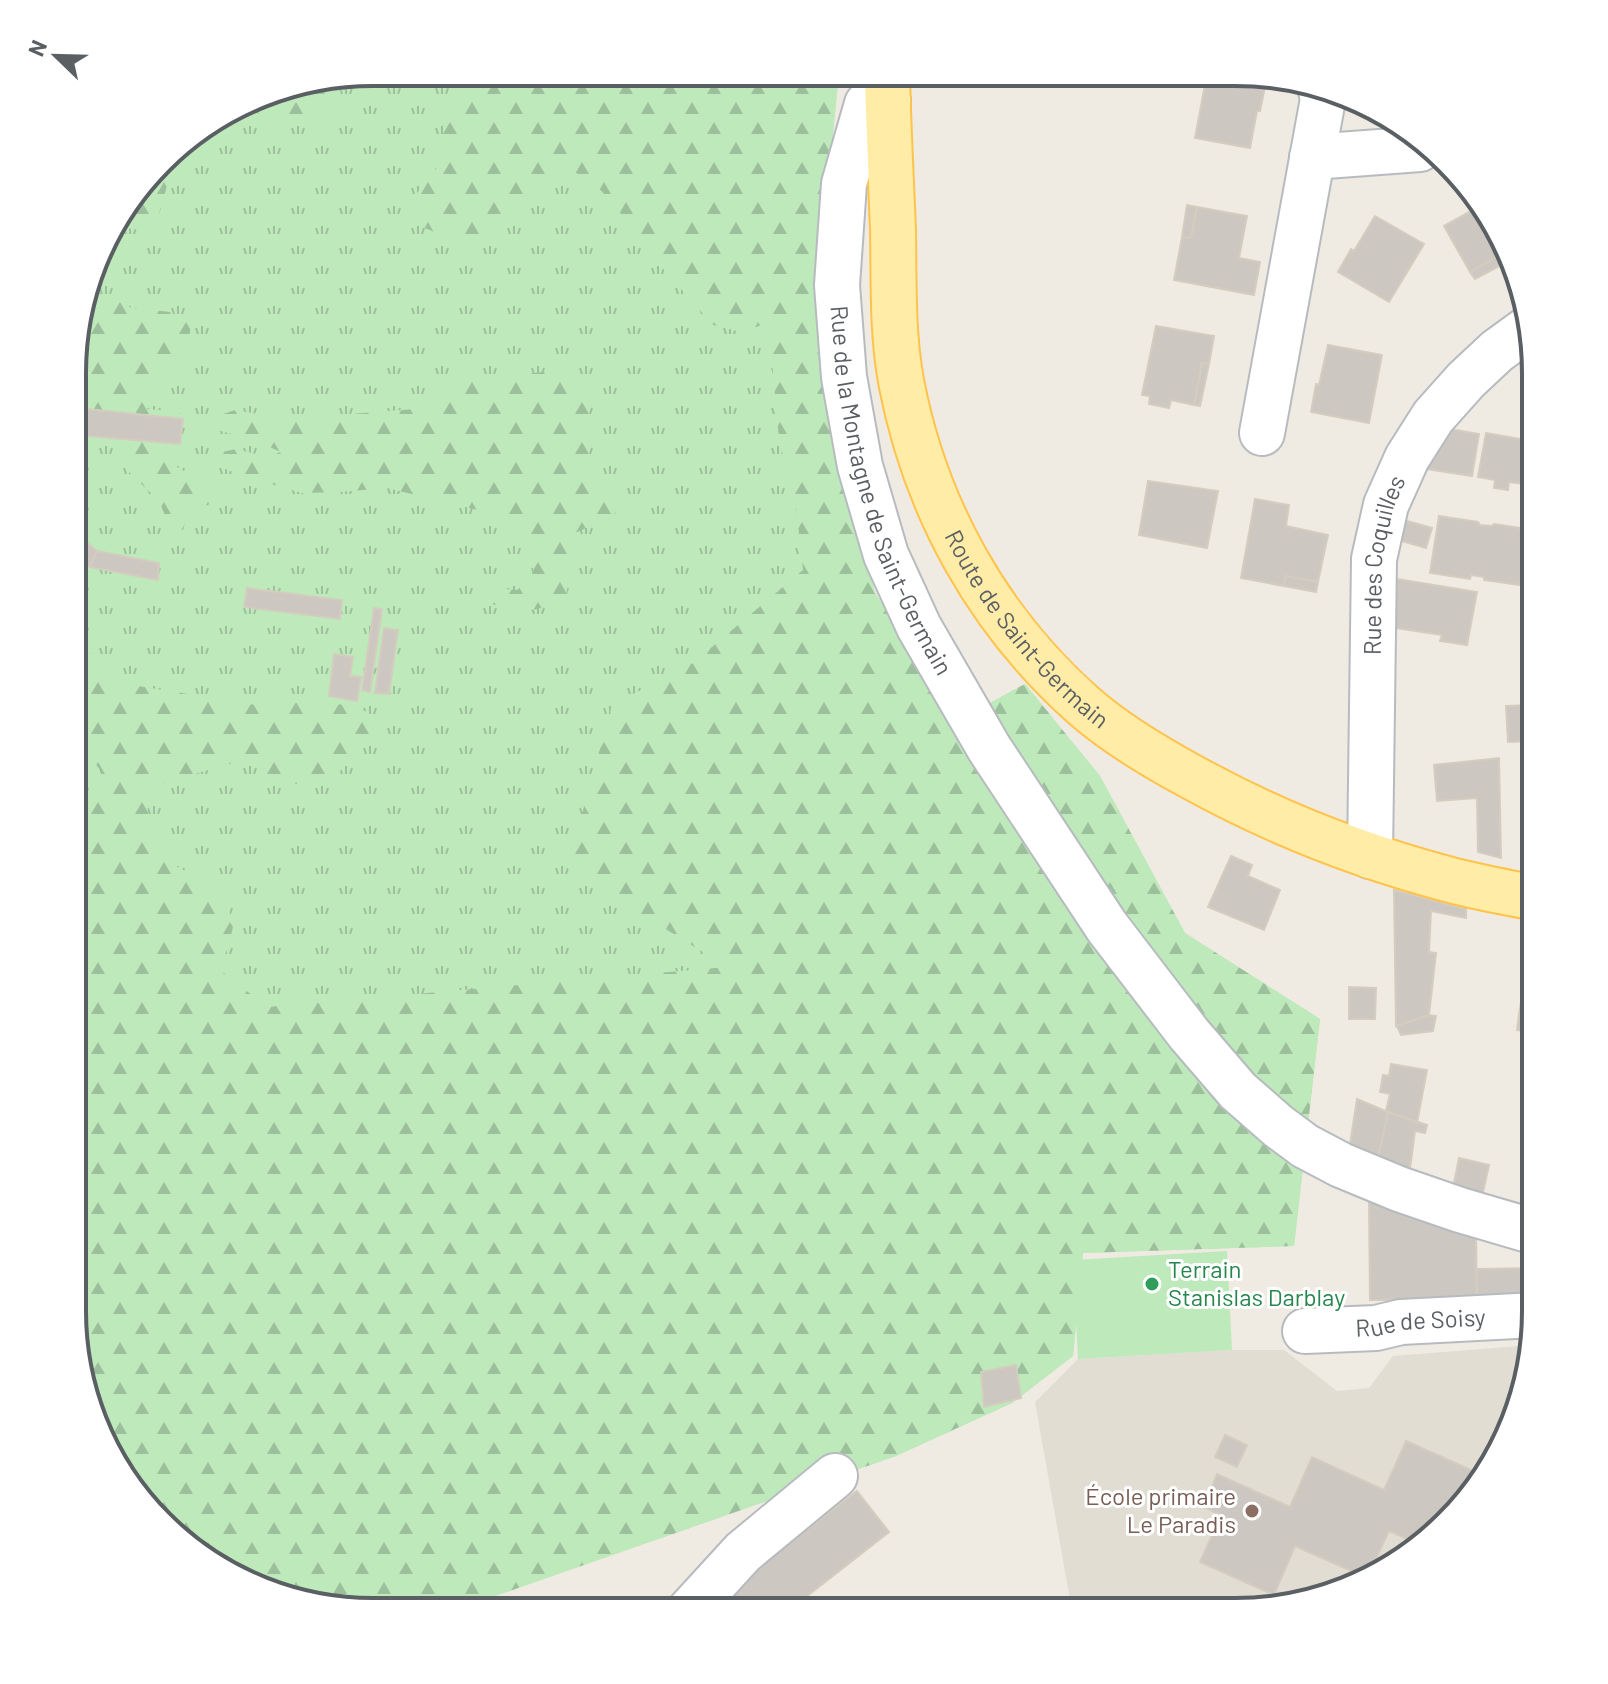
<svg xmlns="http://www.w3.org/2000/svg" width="1608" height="1684" font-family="Barlow,sans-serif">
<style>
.education{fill:#e1ddd2}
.grass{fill:url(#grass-tufts)}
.forest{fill:url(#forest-firs)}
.pitch{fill:#bee9bb}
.building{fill:#ccc8c1;stroke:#d4cdbf;stroke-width:2}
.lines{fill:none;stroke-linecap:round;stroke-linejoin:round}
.minor-casing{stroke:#b7bbc0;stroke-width:48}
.major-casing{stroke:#ffc34b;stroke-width:48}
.minor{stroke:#fff;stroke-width:44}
.major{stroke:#ffeca7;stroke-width:44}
.leisure-dot{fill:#2e9e5b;stroke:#fff;stroke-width:3}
.education-dot{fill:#8d6e63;stroke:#fff;stroke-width:3}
.labels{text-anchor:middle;stroke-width:6;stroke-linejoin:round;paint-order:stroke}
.street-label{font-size:24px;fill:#5a5f64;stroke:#fff}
.leisure-label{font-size:24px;fill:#27864d;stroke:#fff;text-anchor:start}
.education-label{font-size:24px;fill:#785e54;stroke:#fff;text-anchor:end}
.rim{fill:none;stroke:#5a5f64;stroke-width:4}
</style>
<defs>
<pattern id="grass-tufts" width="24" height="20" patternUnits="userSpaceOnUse" patternTransform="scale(2)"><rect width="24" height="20" fill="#bee9bb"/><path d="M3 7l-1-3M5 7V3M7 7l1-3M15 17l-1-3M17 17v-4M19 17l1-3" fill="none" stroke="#9dc09c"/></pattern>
<pattern id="forest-firs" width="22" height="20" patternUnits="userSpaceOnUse" patternTransform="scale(2)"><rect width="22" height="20" fill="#bee9bb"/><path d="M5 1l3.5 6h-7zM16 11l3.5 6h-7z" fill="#9dc09c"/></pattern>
</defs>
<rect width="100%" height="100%" fill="#efebe2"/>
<path class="education" d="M1531 1345 1496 1461 1403 1561 1332 1596 1254 1611H1072L1035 1402 1078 1359 1232 1350H1284L1337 1391 1369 1388 1393 1356Z"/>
<path class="grass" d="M373 72 839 73 816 305 830 433 875 593 962 718 1025 684 1100 776 1185 933 1320 1019 1294 1246 1083 1253 1073 1356 1012 1403 896 1456 452 1611H354L223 1572 123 1479 88 1408 73 1330 78 315 113 222 175 146 276 88Z"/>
<path class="forest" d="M373 72H386L376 83 337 91 334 111 312 123H280L243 107 276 88Z
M471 72 606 73 619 80 653 85 658 73H839L816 305 830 433 875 593 962 718 1025 684 1100 776 1185 933 1320 1019 1294 1246 1083 1253 1073 1356 1012 1403 896 1456 452 1611H354L223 1572 123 1479 88 1408 73 1330 75 806 98 794 103 773 86 753 76 752V623L94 658 126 684 268 707 310 701 346 705 368 712 373 732 359 752 334 777 306 787 270 776 243 760 146 788 149 824 169 862 219 890 234 922 229 945 219 969 267 1007 727 967 567 868 612 705 693 663 803 570 797 515 779 439 771 350 765 324 741 332 713 325 635 237 618 209 594 183 569 169 542 185 511 222 484 236 448 237 414 224 413 198 436 169 442 136 454 103Z
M179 144 156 224 142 230 124 228 103 248 113 222 175 146Z
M86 292H97L132 308 170 312 191 325 187 352 159 384 147 409 180 412 169 462 220 493 208 505 189 510 183 530 169 525 159 501 125 468 109 413 77 411 78 315Z
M551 371 581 383 589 408 588 438 590 478 612 487 623 500 613 516 575 533 566 597C529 617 516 612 477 599L489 588 517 590 531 581 536 554 523 521 387 488 340 492 302 493 243 476 215 465 213 454 236 449 268 457 281 452 248 438 213 429 209 419 235 410 286 419 415 409 438 399 459 382Z"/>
<path class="pitch" d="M1227 1251 1232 1350 1078 1359 1073 1260Z"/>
<path class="building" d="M1207 74H1226L1266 82 1260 111H1257L1250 148 1195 138Z
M1478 199 1485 205 1511 259 1503 264 1498 256 1470 272 1444 226 1482 205Z
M1187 205 1197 207 1191 238 1182 237Z
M1197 207 1247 216 1239 258 1260 262 1254 295 1174 280 1182 237 1191 238Z
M1375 216 1424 244 1389 302 1338 272 1351 249 1354 251Z
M1498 256 1503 264 1475 279 1470 272Z
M1156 326 1214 336 1209 364 1202 363 1194 405 1171 400 1169 408 1149 404 1150 396 1142 395Z
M1328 345 1382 355 1369 423 1311 412 1316 384 1319 385Z
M1202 363 1209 364 1200 406 1194 405Z
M77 408 183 419 180 444 77 435Z
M1444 428 1479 434 1472 476 1420 468Z
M1486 433 1532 441 1524 484 1509 482 1508 490 1494 488 1495 480 1478 477Z
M1148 481 1218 491 1207 548 1139 535Z
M1255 499 1289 505 1286 526 1328 535 1318 582 1285 576 1284 586 1241 578Z
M1439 516 1478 522 1480 525 1492 526 1494 524 1535 530 1526 586 1484 580V577L1471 575 1470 579 1430 573Z
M1400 519 1432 528 1426 548 1395 539Z
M77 534 97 551 90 567 76 558Z
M97 551 159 563 158 580 90 567Z
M1285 576 1318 582 1316 592 1284 586Z
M1397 579 1477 592 1467 645 1440 641 1442 635 1389 627Z
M247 588 342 600 340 619 244 607Z
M374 608 382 609 370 692 362 690Z
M384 628 398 630 389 694 375 693Z
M334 654 353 657 350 676 361 677 357 701 329 696Z
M1535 705V741L1508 742 1506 706Z
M1499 758 1501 858 1478 852 1477 798 1437 801 1434 765Z
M1531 797 1535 798V835L1522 832Z
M1231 856 1252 865 1248 876 1280 890 1264 930 1208 907Z
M1394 890 1466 909V918L1431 911 1429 952 1436 953 1429 1015 1396 1026Z
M1527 966 1535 967V1017L1519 1014Z
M1349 987 1376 988 1375 1019H1349Z
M1519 1014 1535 1017V1033L1517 1030Z
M1429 1015 1436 1016 1433 1031 1401 1035 1397 1026Z
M1391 1064 1427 1070 1417 1123 1386 1111 1390 1094 1380 1092 1383 1075 1389 1076Z
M1357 1099 1388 1112 1377 1163 1349 1151Z
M1388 1112 1427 1125 1425 1133 1415 1131 1409 1176 1377 1163Z
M1459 1158 1489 1165 1482 1197 1453 1188Z
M1369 1201 1476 1235 1477 1300H1370Z
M1535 1268V1299L1477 1300V1269Z
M1016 1365 1021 1398 984 1407 981 1372Z
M1225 1435 1247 1445 1237 1467 1215 1457Z
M1406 1441 1476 1472 1468 1491 1419 1544 1389 1531 1367 1578 1295 1546 1274 1595 1200 1562 1221 1515 1204 1507 1217 1474 1290 1507 1312 1457 1384 1490Z
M857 1491 889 1532 788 1611H712L771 1557Z"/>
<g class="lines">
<defs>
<g id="minor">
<path id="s1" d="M888 101 867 104 844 184 837 285 844 377 860 466 886 555 919 627 989 748 1107 927 1189 1034 1238 1091 1278 1126 1305 1146 1341 1165 1399 1189 1460 1210 1535 1232"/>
<path d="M1312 157 1420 149 1423 147"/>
<path d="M1262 433 1323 99 1321 91"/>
<path id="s2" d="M1370 856 1374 559 1386 505 1407 458 1433 417 1466 380 1497 351 1530 327"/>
<path id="s3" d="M1305 1331 1376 1328 1401 1322 1535 1315"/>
<path d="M689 1611 743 1552 835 1476"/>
</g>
<g id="major">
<path id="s4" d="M887 73C888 126 891 178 893 230 894 280 892 332 901 381 925 508 988 621 1084 706 1116 734 1153 756 1190 776 1271 821 1357 855 1447 879 1476 887 1506 892 1535 898"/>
</g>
</defs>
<use href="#minor" class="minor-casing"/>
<use href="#major" class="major-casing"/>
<use href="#minor" class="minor"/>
<use href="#major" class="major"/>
</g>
<circle class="leisure-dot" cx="1152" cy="1284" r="8"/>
<circle class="education-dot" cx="1252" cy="1511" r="8"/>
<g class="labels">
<g class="street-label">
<text dy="8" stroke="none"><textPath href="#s1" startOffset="420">Rue de la Montagne de Saint-Germain</textPath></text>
<text dy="8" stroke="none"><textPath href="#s2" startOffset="292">Rue des Coquilles</textPath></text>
<text dy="8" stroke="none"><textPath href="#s4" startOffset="592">Route de Saint-Germain</textPath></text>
<text dy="8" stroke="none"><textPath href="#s3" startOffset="116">Rue de Soisy</textPath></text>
</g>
<g class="leisure-label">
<text x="1168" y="1278">Terrain<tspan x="1168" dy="28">Stanislas Darblay</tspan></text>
</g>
<g class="education-label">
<text x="1236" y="1505">École primaire<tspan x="1236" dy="28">Le Paradis</tspan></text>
</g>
</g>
<path d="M0 0H1608V1684H0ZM373 86H1235A287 287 0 0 1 1522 373V1311A287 287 0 0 1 1235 1598H373A287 287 0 0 1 86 1311V373A287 287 0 0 1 373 86Z" fill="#fff" fill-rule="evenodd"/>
<path class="rim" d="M373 86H1235A287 287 0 0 1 1522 373V1311A287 287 0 0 1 1235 1598H373A287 287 0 0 1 86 1311V373A287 287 0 0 1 373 86Z"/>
<g transform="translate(56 56) rotate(293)" stroke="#ffffff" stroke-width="6" paint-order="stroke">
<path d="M0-6L14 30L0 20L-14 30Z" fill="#5a5f64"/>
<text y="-12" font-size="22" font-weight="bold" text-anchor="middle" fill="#5a5f64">N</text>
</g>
</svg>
